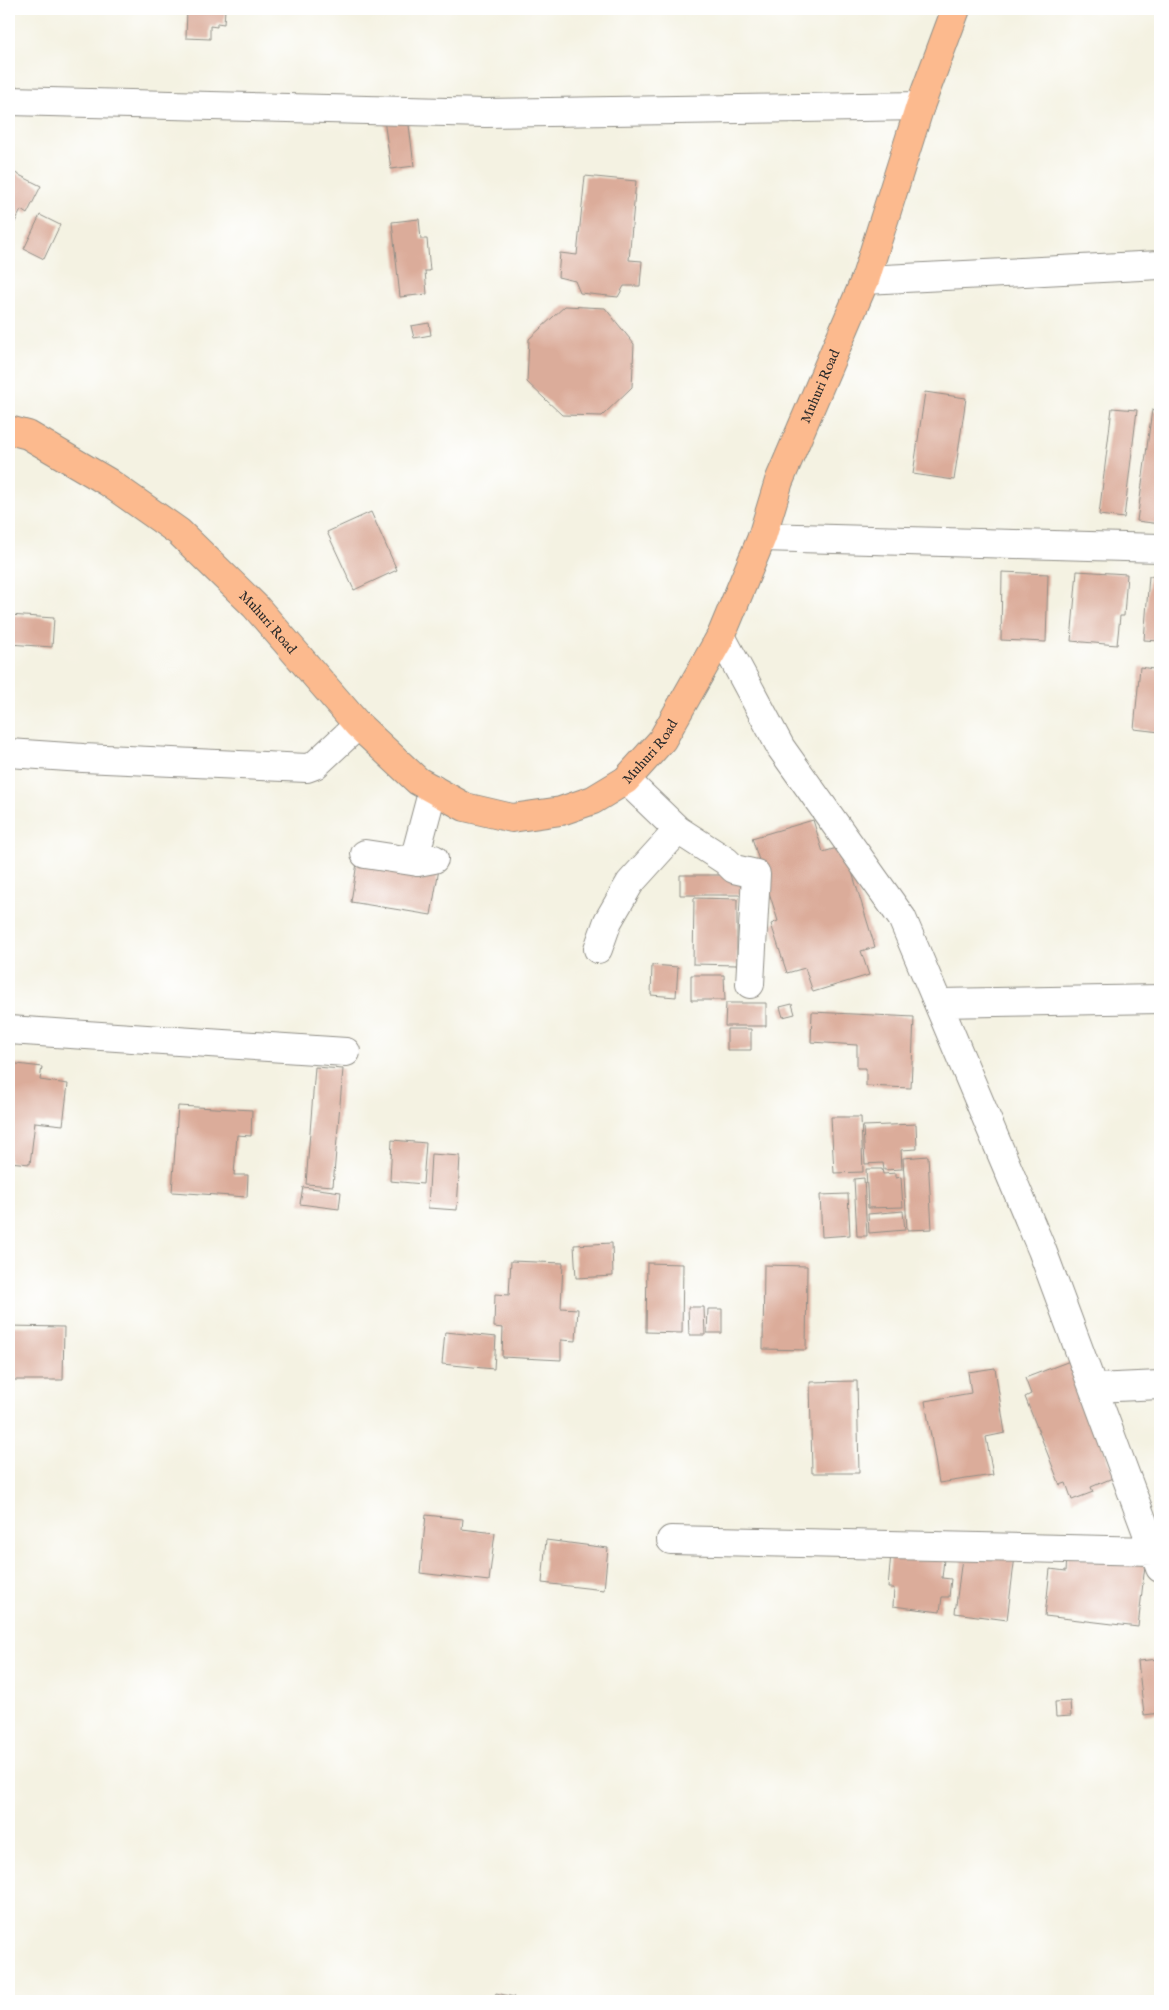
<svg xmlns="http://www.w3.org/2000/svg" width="1169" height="2010" font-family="'IM FELL English',serif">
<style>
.building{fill:#dbac9a}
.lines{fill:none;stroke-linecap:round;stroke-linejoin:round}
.minor-casing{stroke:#908e86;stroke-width:30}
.major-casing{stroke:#908e86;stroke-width:30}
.minor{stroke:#fff;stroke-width:28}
.major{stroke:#fcba8e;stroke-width:28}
.labels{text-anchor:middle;stroke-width:5;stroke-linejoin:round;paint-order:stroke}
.street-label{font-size:14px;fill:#2b2b2b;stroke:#fff}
</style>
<rect width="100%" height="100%" fill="#fff"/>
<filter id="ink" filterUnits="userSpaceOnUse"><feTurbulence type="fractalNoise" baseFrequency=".02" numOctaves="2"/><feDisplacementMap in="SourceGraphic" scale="10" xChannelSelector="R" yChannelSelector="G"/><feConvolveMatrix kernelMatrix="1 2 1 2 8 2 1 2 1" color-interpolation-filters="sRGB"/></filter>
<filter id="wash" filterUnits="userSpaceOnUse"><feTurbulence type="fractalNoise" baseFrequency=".0096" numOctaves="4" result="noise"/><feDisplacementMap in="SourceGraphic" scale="20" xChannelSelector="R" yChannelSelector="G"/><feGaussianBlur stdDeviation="1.12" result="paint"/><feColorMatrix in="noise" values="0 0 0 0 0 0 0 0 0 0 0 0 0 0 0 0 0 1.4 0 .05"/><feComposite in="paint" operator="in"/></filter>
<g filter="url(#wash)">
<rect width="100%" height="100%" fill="#f4f2e2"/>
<g id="blocks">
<path class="building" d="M187 9H225L224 24 217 23V27L210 26V39L186 38Z
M408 117 414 166 391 169 384 120Z
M9 170 41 186 27 214 21 210 14 224 9 221Z
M585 176 636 181 629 260 642 261 640 286H624L618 297 580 293 575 281 558 277 560 253 577 255Z
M40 215 60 225 44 259 24 249Z
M419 219 421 239H427L430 271H425L427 294 400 297 392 222Z
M565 306 605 308 634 344 632 387 602 416 562 415 527 382 529 339Z
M429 323 431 335 414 338 411 326Z
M925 392 966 398 954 480 913 474Z
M1112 408 1137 410 1124 518 1099 515Z
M1152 410 1160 412V524L1137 521Z
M371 512 397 570 354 590 327 532Z
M1077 571 1127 574 1124 616H1120L1117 645 1071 641Z
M1002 572 1048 574 1046 642 1001 640Z
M1149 576 1160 577V641L1144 640Z
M9 615 54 618 52 647 9 644Z
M1140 667 1160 670V732L1134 729Z
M813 820 823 852 844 846 875 947 861 951 869 975 813 992 805 968 787 973 771 924 778 921 752 838Z
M358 856 439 869 431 915 351 902Z
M680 875H752V895H680Z
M694 898 737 899V965L693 964Z
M652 965 678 967 676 997 651 995Z
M691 975H724L725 1000H691Z
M726 1003H766V1026H725Z
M792 1004 795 1014 783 1017 780 1007Z
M812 1012 914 1017 911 1088 866 1086V1068H857V1045L811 1042Z
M727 1029H751V1050H727Z
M9 1063 42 1067 40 1080 68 1084 63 1125 35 1122 30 1164 9 1162Z
M315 1067 343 1069 333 1186 306 1184Z
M178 1106 252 1110 251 1136 237 1135 234 1175H248L247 1197 172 1192Z
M831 1117H861L863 1172 834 1173Z
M916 1124 917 1149 901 1150 902 1169 884 1170 883 1163 865 1164 863 1126Z
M392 1140 426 1143 423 1184 390 1181Z
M431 1154 460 1156 457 1210 428 1208Z
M928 1156 932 1229 907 1230 903 1158Z
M866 1169H882L883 1174 896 1173V1178L901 1177 903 1207 868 1208Z
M864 1178 867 1236H857L854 1179Z
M303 1187 341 1192 339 1209 300 1204Z
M848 1194 850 1235 822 1237 820 1195Z
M903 1211 905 1230 869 1233 868 1214Z
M612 1243 613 1276 576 1278 574 1245Z
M511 1261 563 1263 561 1308 578 1309 576 1341 561 1340V1360L502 1357 503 1328 494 1327 495 1294 509 1295Z
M647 1263 683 1264 682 1333 646 1332Z
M764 1265 807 1266 806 1350 763 1349Z
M688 1307H704L705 1335H689Z
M708 1309H722V1333H707Z
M9 1326 64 1327 63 1380H9Z
M445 1332 496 1337 494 1369 442 1364Z
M1070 1361 1115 1477 1091 1487 1093 1492 1072 1500 1066 1483 1060 1485 1025 1397 1031 1394 1025 1378Z
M995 1368 1005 1433 986 1437 993 1475 939 1483 925 1401 971 1393 968 1372Z
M857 1381 859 1473H812L810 1382Z
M426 1515 463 1519 462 1529 495 1533 489 1581 420 1573Z
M546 1540 608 1548 604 1590 542 1583Z
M963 1550 1015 1556 1007 1620 955 1613Z
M891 1553 944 1559 942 1578 951 1579 949 1597H942L940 1612 893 1606 894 1588H888Z
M1067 1556 1145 1565 1138 1627 1045 1616 1050 1569 1066 1571Z
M1160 1659V1713L1144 1715 1138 1661Z
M1070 1701 1071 1716 1056 1717 1055 1702Z
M496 1993 514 1997V2001H493Z"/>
</g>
</g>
<g filter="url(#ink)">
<use href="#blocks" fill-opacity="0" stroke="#908e86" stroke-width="1"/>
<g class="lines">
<defs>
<path id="minor" d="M9 101 486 113 920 106
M865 280 1160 265
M762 537 1160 548
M721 636 781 748 902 918 1042 1250 1160 1568
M9 753 83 758 307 768 315 765 358 725
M626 780 678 830 726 861 734 869 756 874 750 984
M433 789 417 849 418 862 434 859
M365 854 418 862
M598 949 608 921 630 883 678 830
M939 1003 1160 999
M9 1030 346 1052
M1094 1388 1160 1385
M671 1540 1153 1551"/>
<g id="major">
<path id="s1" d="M9 430 28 435 108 482 179 532 255 606 358 725 418 781 465 807 512 818 561 811 593 800 626 780 662 740 721 636 762 537 779 481 865 280 920 106 956 9"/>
</g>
</defs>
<use href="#minor" class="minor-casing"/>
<use href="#major" class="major-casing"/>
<use href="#minor" class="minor"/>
<use href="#major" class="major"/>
</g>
</g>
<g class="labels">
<g class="street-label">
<text dy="5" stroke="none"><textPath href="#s1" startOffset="1211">Muhuri Road</textPath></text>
<text dy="5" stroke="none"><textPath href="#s1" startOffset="326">Muhuri Road</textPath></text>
<text dy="5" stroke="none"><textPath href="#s1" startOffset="806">Muhuri Road</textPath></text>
</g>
</g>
<rect width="1169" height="2010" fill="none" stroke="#fff" stroke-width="30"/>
</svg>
